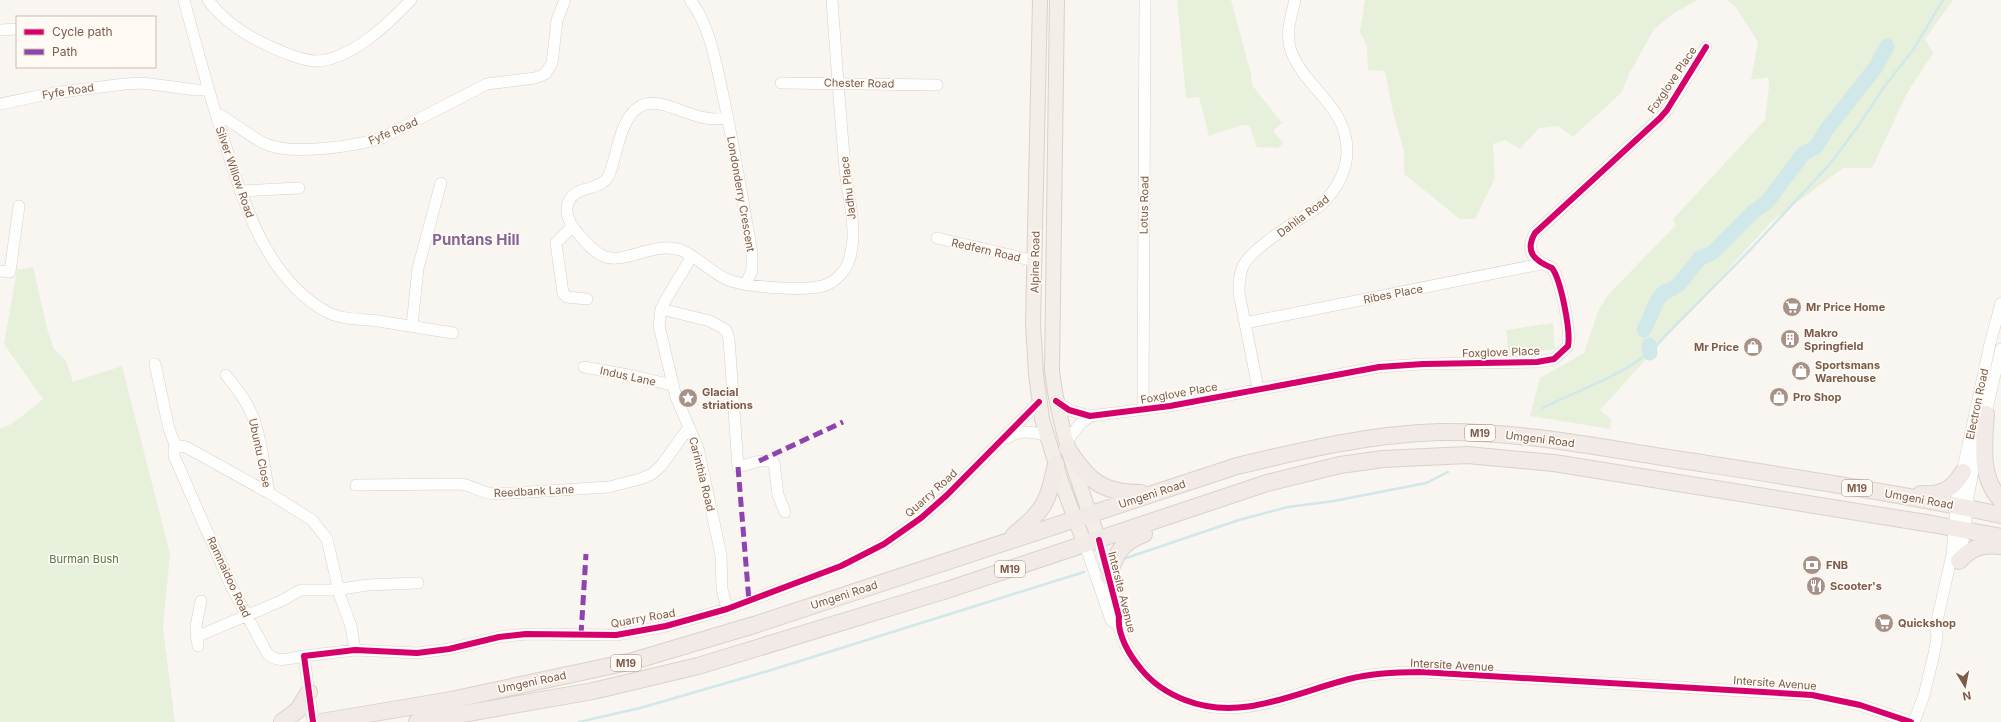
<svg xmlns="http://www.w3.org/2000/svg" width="2001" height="722" font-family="Inter,sans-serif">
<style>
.green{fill:#e7f0db}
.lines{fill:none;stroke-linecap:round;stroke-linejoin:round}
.stream{stroke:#d0e8ea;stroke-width:2.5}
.river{stroke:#d0e8ea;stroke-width:15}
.minor-casing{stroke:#d7d1cb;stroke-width:12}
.major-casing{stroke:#dad1cc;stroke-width:16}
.highway-casing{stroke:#dad1cc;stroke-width:18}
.minor{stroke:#fefefd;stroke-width:11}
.major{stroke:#f3eee8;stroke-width:14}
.highway{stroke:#f2eae7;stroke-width:16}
.quiet{stroke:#8e44ad;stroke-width:5;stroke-dasharray:10 5;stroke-linecap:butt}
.cycleway-casing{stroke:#fffaf3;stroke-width:8}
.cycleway{stroke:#d6006c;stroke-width:6}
.labels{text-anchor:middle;stroke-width:3.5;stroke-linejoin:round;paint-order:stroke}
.shield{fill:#fffaf3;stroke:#a28b7f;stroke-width:1}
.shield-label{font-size:10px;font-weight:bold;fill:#7a5c4d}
.street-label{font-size:11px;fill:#7a5c4d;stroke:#fffaf3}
.poi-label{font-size:11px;font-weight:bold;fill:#7a5c4d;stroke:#fffaf3;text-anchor:start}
.park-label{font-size:11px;fill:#537a41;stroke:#fffaf3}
.district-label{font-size:15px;font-weight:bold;fill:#846695;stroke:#fffaf3}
</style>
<rect width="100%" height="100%" fill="#f9f5f0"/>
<path class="green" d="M1177 0H1231L1251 74 1252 85 1282 123 1273 131 1283 143 1278 148 1257 147 1249 125H1242L1209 136 1199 97 1186 98Z
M1365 0H1698L1674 13 1654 29 1629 74 1622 92 1573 137 1558 126 1539 128 1520 149 1505 140 1493 144 1495 178 1475 219H1460L1404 174V152L1392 108 1385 71 1368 70 1367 46 1360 32Z
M1727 0H1953L1925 39 1933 53 1907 93 1872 168H1843L1772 221 1600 410 1611 419V429L1530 416 1540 378 1584 353 1599 309 1608 295 1676 225 1673 219 1765 120 1769 86 1768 77 1751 80 1758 42 1735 6Z
M33 267 48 332 54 349 66 361 73 382 122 366 170 554 163 628 175 722H0V428C11 428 34 406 43 399L4 344 17 270Z
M1553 323 1555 349 1509 354 1506 330Z"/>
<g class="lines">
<path class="stream" d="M1543 408C1585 386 1634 374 1665 336L1751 249 1829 165 1859 125 1884 87 1913 50 1943 0
M1123 559 1239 520 1288 507 1334 501 1426 483 1448 472
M579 722 640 708 768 671 1084 572"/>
<path class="river" d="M1644 330 1658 299 1664 292 1672 289 1679 284 1700 258 1712 253 1753 212 1767 202 1803 154 1816 147 1827 129 1876 67 1887 46
M1649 345 1650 353"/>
<defs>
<path id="minor" d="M184 0C196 45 208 90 222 134 242 197 264 278 327 312 342 320 362 319 378 321 403 325 428 329 453 333
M208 0C223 20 243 34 265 44 280 51 299 60 315 61 350 61 388 24 411 0
M690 0C710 25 716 64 723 95 734 147 743 201 752 254V270L746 284
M0 30 17 29
M781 83 937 85
M0 104 53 93 125 84 143 83 196 90H208
M216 113C234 122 248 136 266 144 292 156 355 146 382 138L487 84 535 78 545 74 552 63 557 20 565 0
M728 117C697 127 664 94 641 106 620 116 617 156 609 175 601 192 577 184 569 201 564 211 569 223 576 231 584 240 592 251 603 256 624 266 656 239 683 251 700 259 712 273 728 280 748 287 806 292 826 285 834 282 840 276 845 269 851 260 852 248 853 238 854 215 847 191 845 168 840 112 836 56 832 0
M240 191 299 188
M572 227 556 243 563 293 567 297 587 299
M937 238 1035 261
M692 256 665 301 661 309 659 326 676 397 698 448 721 555 722 589 727 609
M0 271 10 272 19 206
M661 309 710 321 726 330 729 339 738 467 759 461H772L774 463 778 495 785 512
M1245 323 1541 264
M412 326 418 268 441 183
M155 364 169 429 176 447
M584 367 634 376 672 385
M226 375C236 388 247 401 253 417 262 440 264 468 269 493L312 520 327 539 340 596 351 626 355 650
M1258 388 1239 293C1239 284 1239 275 1243 266 1253 246 1303 218 1322 204 1336 190 1346 174 1347 153 1348 106 1306 90 1291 51 1285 34 1291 17 1295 0
M1056 401 1069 410 1090 416 1170 406 1379 367 1423 364 1537 362 1554 359 1568 346C1571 332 1561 280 1552 268 1535 261 1524 252 1535 233L1660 118 1667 110 1706 47
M1143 409 1145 0
M1984 421 2001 349
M1007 438C1020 429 1032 432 1046 435
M1066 442 1080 424 1090 416
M356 485 460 484C472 485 481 493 494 494L609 487 640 479 652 474 661 466 689 427
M269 493 186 447 179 446 174 449V456L231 586 267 653C276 664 291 658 304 656
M1099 540 1119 617C1117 635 1130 656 1141 669 1153 684 1167 693 1185 700 1241 722 1294 693 1349 679 1372 673 1398 672 1421 672L1812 695 1860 705 1911 722
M1085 545 1111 620 1118 625
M1959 562 1965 530 1968 497 1979 441
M196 637 281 601 301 590H335L367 585 418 583
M198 646 196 626 201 601
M313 722 304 656 355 650 417 653 449 649 499 637 526 634 616 635 666 626 727 609 841 566 884 544 921 518 947 495 1039 402
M1914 722 1924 695 1934 654 1937 637 1936 625 1952 555 1957 496 1990 344 2001 303"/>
<path id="major" d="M1040 0 1033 323 1036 374 1042 419 1062 484 1085 545
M1057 0 1052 371C1059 430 1079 484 1099 540"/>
<path id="highway" d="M1986 414C1984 444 1979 477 2001 500
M1067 448C1089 480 1100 493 1141 493
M1921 494C1941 496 1953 489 1963 472
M1014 535C1046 509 1047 503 1056 464
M1959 561C1972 547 1982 544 2001 546
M1108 576C1117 553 1120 543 1144 534
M282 722 298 710 309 692
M321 722 451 700 633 661 754 625 1237 466C1303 450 1371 434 1440 432 1519 431 1597 447 1675 459 1784 476 1893 492 2001 515
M417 722 593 691 698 666 947 590 1267 483 1340 465 1383 459 1467 455 1554 463 1932 524 2001 537"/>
</defs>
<use href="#minor" class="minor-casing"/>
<use href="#major" class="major-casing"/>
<use href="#highway" class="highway-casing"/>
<use href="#minor" class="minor"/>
<use href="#major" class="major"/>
<use href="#highway" class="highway"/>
<path class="quiet" d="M759 461 843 422
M738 467 749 601
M581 635 586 554"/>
<defs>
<path id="cycleway" d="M1056 401 1069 410 1090 416 1170 406 1379 367 1423 364 1537 362 1554 359 1568 346C1571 332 1561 280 1552 268 1535 261 1524 252 1535 233L1660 118 1667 110 1706 47
M1099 540 1119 617C1117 635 1130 656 1141 669 1153 684 1167 693 1185 700 1241 722 1294 693 1349 679 1372 673 1398 672 1421 672L1812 695 1860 705 1911 722
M313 722 304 656 355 650 417 653 449 649 499 637 526 634 616 635 666 626 727 609 841 566 884 544 921 518 947 495 1039 402"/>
</defs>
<use href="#cycleway" class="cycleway-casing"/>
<use href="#cycleway" class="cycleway"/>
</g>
<defs>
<symbol id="supermarket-disc" viewBox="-11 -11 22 22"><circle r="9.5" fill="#a69286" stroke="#fffaf3"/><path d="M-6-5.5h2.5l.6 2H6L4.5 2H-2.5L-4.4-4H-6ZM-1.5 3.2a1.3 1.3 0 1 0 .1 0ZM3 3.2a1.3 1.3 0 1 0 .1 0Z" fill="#fff"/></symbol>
<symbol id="building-disc" viewBox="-11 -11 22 22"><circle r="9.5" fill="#a69286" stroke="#fffaf3"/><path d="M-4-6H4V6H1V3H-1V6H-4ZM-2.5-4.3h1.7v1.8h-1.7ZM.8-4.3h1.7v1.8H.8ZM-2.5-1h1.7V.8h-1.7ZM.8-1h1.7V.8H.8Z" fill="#fff"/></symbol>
<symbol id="shop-disc" viewBox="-11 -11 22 22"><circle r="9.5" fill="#a69286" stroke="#fffaf3"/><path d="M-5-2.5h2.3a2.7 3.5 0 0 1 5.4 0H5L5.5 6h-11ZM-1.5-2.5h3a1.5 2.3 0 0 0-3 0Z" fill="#fff"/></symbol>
<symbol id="sight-disc" viewBox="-11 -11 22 22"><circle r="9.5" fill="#a69286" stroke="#fffaf3"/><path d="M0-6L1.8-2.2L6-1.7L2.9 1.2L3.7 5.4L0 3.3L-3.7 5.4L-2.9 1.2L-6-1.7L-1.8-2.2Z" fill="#fff"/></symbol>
<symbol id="bank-disc" viewBox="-11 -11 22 22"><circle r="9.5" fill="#a69286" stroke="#fffaf3"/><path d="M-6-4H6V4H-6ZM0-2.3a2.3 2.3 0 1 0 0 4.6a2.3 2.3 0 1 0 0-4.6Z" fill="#fff"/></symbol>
<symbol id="restaurant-disc" viewBox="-11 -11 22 22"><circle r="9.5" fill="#a69286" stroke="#fffaf3"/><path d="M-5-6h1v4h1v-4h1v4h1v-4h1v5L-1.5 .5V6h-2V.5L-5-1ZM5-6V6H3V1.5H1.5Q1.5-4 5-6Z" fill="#fff"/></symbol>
</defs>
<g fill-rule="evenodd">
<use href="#supermarket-disc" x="1781" y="296" width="22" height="22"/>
<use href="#building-disc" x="1779" y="328" width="22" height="22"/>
<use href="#shop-disc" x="1742" y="336" width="22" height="22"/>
<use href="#shop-disc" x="1790" y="360" width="22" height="22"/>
<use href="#shop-disc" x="1768" y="386" width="22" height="22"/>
<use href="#sight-disc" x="677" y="387" width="22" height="22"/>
<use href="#bank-disc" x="1801" y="554" width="22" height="22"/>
<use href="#restaurant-disc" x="1805" y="575" width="22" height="22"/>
<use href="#supermarket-disc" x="1873" y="612" width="22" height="22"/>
</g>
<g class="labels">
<g class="shield">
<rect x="1465" y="425" width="30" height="16" rx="3"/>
<rect x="1842" y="480" width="30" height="16" rx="3"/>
<rect x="995" y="561" width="30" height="16" rx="3"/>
<rect x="611" y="655" width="30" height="16" rx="3"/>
</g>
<g class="shield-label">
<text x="1480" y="437">M19</text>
<text x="1857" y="492">M19</text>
<text x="1010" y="573">M19</text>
<text x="626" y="667">M19</text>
</g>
<g class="street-label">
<text transform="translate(1672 80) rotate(-56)" y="4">Foxglove Place</text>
<text transform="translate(859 83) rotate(1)" y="4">Chester Road</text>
<text transform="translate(68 91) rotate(-9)" y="4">Fyfe Road</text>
<text transform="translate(393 131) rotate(-23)" y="4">Fyfe Road</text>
<text transform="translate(235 172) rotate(71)" y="4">Silver Willow Road</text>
<text transform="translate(848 188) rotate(-97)" y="4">Jadhu Place</text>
<text transform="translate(741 194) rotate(80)" y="4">Londonderry Crescent</text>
<text transform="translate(1144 205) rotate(-89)" y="4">Lotus Road</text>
<text transform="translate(1303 216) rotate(-37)" y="4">Dahlia Road</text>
<text transform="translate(986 250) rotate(13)" y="4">Redfern Road</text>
<text transform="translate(1035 262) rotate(-89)" y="4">Alpine Road</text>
<text transform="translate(1393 294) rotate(-11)" y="4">Ribes Place</text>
<text transform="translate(1501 352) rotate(-2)" y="4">Foxglove Place</text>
<text transform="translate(628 376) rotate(12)" y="4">Indus Lane</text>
<text transform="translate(1179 393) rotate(-10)" y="4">Foxglove Place</text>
<text transform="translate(1977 404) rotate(-78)" y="4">Electron Road</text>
<text transform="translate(1540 439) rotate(7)" y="4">Umgeni Road</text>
<text transform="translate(260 453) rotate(78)" y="4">Ubuntu Close</text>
<text transform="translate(702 474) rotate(76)" y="4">Carinthia Road</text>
<text transform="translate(534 491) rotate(-3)" y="4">Reedbank Lane</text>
<text transform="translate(931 493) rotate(-42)" y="4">Quarry Road</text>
<text transform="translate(1152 494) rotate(-18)" y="4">Umgeni Road</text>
<text transform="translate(1919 499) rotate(10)" y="4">Umgeni Road</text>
<text transform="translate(229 577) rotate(65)" y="4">Ramnaidoo Road</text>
<text transform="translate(1122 592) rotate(76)" y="4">Intersite Avenue</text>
<text transform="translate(844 595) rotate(-18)" y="4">Umgeni Road</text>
<text transform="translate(643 618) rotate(-10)" y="4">Quarry Road</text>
<text transform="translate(1452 665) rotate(3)" y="4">Intersite Avenue</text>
<text transform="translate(532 682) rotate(-12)" y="4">Umgeni Road</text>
<text transform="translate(1775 683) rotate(4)" y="4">Intersite Avenue</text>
</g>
<g class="poi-label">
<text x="1806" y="311">Mr Price Home</text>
<text x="1804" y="337">Makro<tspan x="1804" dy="13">Springfield</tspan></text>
<text x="1739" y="351" text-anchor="end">Mr Price</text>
<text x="1815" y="369">Sportsmans<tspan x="1815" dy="13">Warehouse</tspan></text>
<text x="702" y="396">Glacial<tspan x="702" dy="13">striations</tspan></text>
<text x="1793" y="401">Pro Shop</text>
<text x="1826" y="569">FNB</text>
<text x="1830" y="590">Scooter's</text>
<text x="1898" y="627">Quickshop</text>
</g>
<g class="park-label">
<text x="84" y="563">Burman Bush</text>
</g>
<g class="district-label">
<text x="476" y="245">Puntans Hill</text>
</g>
</g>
<rect x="16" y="16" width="140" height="52" fill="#fffaf3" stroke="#cabbb1"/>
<rect x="24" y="29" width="20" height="6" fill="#d6006c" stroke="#cabbb1"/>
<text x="52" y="36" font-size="12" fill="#7a5c4d">Cycle path</text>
<rect x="24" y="49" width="20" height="6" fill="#8e44ad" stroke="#cabbb1"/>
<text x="52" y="56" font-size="12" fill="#7a5c4d">Path</text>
<g transform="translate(1965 686) rotate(170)" stroke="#fffaf3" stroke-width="3" paint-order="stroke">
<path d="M0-3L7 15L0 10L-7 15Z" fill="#7a5c4d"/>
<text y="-6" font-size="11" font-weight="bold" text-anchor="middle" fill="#7a5c4d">N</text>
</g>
</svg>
